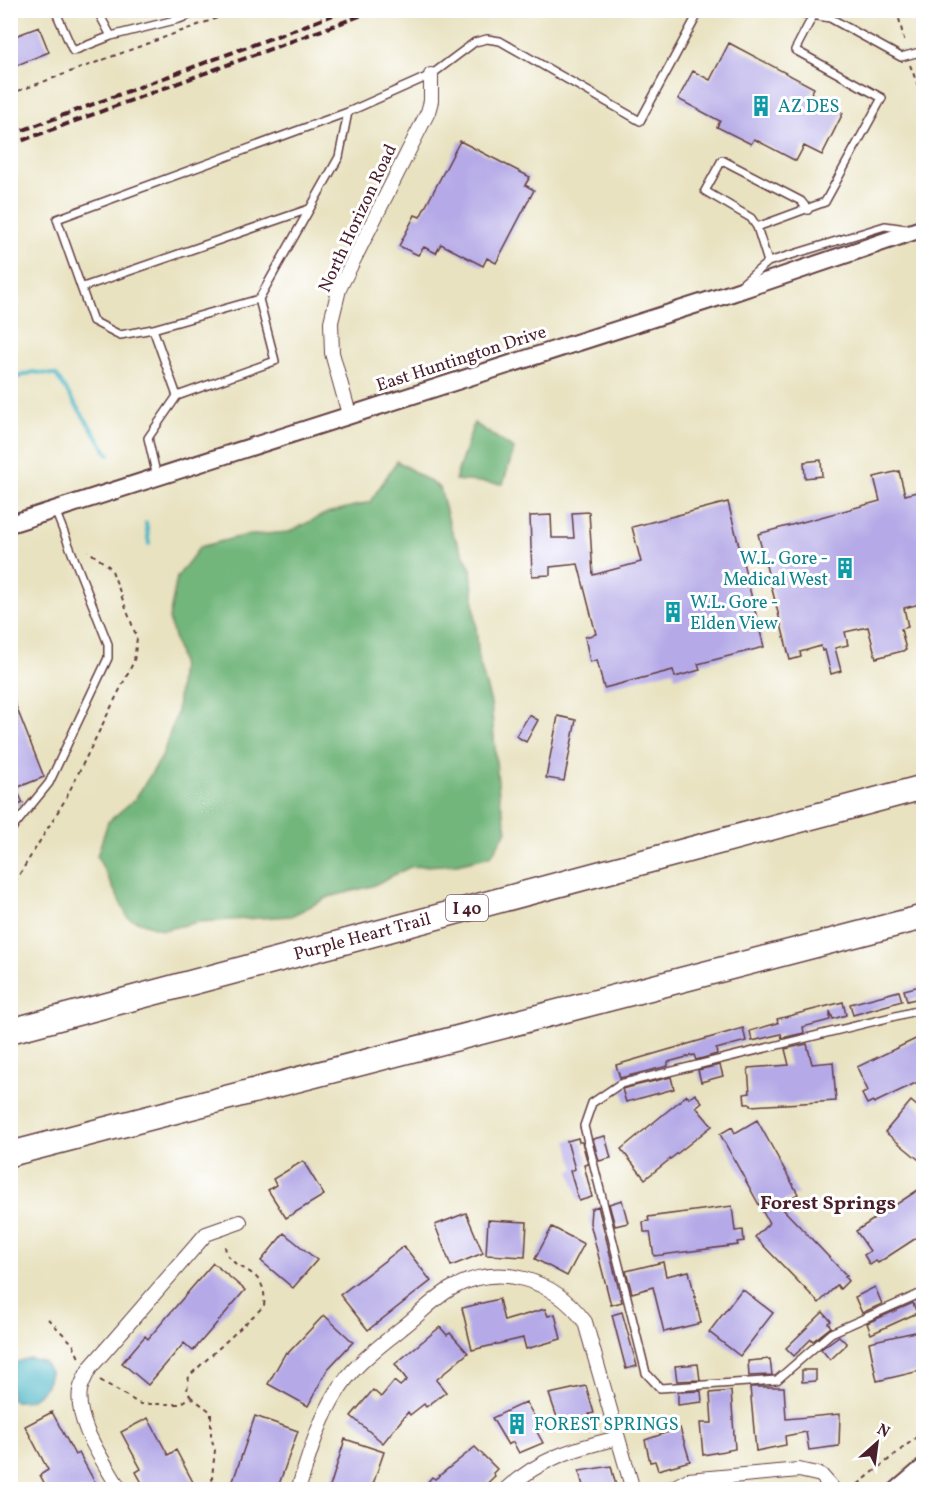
<svg xmlns="http://www.w3.org/2000/svg" width="934" height="1500" font-family="Vollkorn,serif">
<style>
.forest{fill:#72b67b;stroke:#5e6a53;stroke-width:1.5}
.water{fill:#47b4c4;stroke:#486a78;stroke-width:1.5}
.lines{fill:none;stroke-linecap:round;stroke-linejoin:round}
.stream{stroke:#47b4c4;stroke-width:4}
.building{fill:#b5aae7}
.service-casing{stroke:#623c41;stroke-width:10}
.minor-casing{stroke:#623c41;stroke-width:16}
.tertiary-casing{stroke:#623c41;stroke-width:20}
.motorway-casing{stroke:#623c41;stroke-width:27}
.path{stroke:#623c41;stroke-width:2;stroke-dasharray:4.5 4.5;stroke-linecap:butt}
.service{stroke:#fff;stroke-width:7}
.minor{stroke:#fff;stroke-width:14}
.tertiary{stroke:#fff;stroke-width:16}
.motorway{stroke:#fff;stroke-width:24}
.rail{stroke:#4a1f2b;stroke-width:4;stroke-dasharray:9 4.5;stroke-linecap:butt}
.labels{text-anchor:middle;stroke-width:6;stroke-linejoin:round;paint-order:stroke}
.shield{fill:#fff;stroke:#80626b;stroke-width:1.5}
.shield-label{font-size:16px;font-weight:bold;fill:#4a1f2b}
.culture-label{font-size:18px;fill:#0d838f;stroke:#fff;text-anchor:start}
.street-label{font-size:18px;fill:#4a1f2b;stroke:#fff}
.neighbourhood-label{font-size:20px;font-weight:bold;fill:#4a1f2b;stroke:#fff}
</style>
<rect width="100%" height="100%" fill="#fff"/>
<filter id="ink" filterUnits="userSpaceOnUse"><feTurbulence type="fractalNoise" baseFrequency=".0167" numOctaves="2"/><feDisplacementMap in="SourceGraphic" scale="12" xChannelSelector="R" yChannelSelector="G"/><feConvolveMatrix kernelMatrix="1 2 1 2 8 2 1 2 1" color-interpolation-filters="sRGB"/></filter>
<filter id="wash" filterUnits="userSpaceOnUse"><feTurbulence type="fractalNoise" baseFrequency=".008" numOctaves="4" result="noise"/><feDisplacementMap in="SourceGraphic" scale="24" xChannelSelector="R" yChannelSelector="G"/><feGaussianBlur stdDeviation="1.35" result="paint"/><feColorMatrix in="noise" values="0 0 0 0 0 0 0 0 0 0 0 0 0 0 0 0 0 1.4 0 .05"/><feComposite in="paint" operator="in"/></filter>
<g filter="url(#wash)">
<rect width="100%" height="100%" fill="#e8e2c0"/>
<path class="forest" d="M474 423 514 449 503 484 455 480Z
M397 461 440 488 451 530 471 569 479 661 491 703 499 795 507 830 491 856 457 864 410 867 372 886 329 897 291 916 198 922 163 930 128 918 97 856 108 822 135 799 162 757 177 712 181 662 169 619 177 577 200 547 242 536 289 532 327 513 370 502Z"/>
<path class="water" d="M29 1358 44 1362 50 1372C46 1393 32 1405 11 1400V1364Z"/>
<g class="lines">
<path class="stream" d="M10 375 15 378 33 372 56 375 109 455
M146 523 149 544"/>
</g>
<g id="blocks">
<path class="building" d="M39 27 49 52 10 68V38Z
M729 43 814 88 810 96 843 113 822 155 804 146 796 161 754 139 751 144 717 127 720 121 678 99 693 71 710 80Z
M460 141 530 177 525 185 534 190 496 263 487 258 483 266 441 244 436 253 424 247 418 255 399 246 415 215 420 217Z
M821 460 822 476 805 478 804 462Z
M899 471 905 495 924 490V603L904 608 908 627 901 629 906 650 876 658 868 627 845 632 848 645 835 648 841 671 831 674 825 650 822 651 821 646 800 652 801 657 790 660 758 534 880 501 874 477Z
M728 502 764 647 698 664 700 670 675 677 673 670 604 688 597 660 590 662 585 637 596 634 578 564 550 567V575L532 576 530 516 551 515 552 538H574L572 513 589 512 593 575 641 562 632 527Z
M10 691 44 777 16 788 23 803 10 808Z
M529 715 538 720 526 742 516 736Z
M558 716 576 720 564 781 546 778Z
M924 985V997L907 1001 904 990Z
M899 991 902 1001 853 1015 850 1004Z
M843 1002 846 1015 833 1019 830 1011V1020L803 1027 804 1033 782 1038 781 1034 752 1041 750 1031 778 1023 777 1019Z
M743 1028 746 1041 716 1049 717 1054 696 1060 694 1055 668 1062V1066L620 1078 616 1065Z
M924 1035V1079L874 1103 873 1101 867 1104 862 1094 868 1091 857 1067Z
M807 1044 812 1064 833 1062 836 1101 751 1106V1104H745L744 1094 750 1093 748 1068 789 1065 785 1049Z
M720 1065 723 1076 701 1082 698 1070Z
M671 1077 674 1089 626 1102 622 1089Z
M695 1094 702 1102 696 1107 712 1126 645 1179 621 1149 687 1095 689 1098Z
M911 1101 924 1112V1164L885 1132Z
M757 1120 798 1194 779 1205 847 1276 845 1277 848 1281 840 1289 837 1285 819 1303 755 1237 769 1223 720 1134 732 1127 735 1133Z
M605 1136 611 1158 599 1161 593 1139Z
M578 1138 579 1142H582L588 1164 584 1165 592 1197 579 1201 570 1171 575 1169 567 1141Z
M303 1161 324 1195 286 1218 268 1190 276 1185 273 1179Z
M924 1186V1233L878 1263 876 1261 870 1265 864 1255 870 1251 856 1231Z
M622 1200 628 1223 615 1226 609 1204Z
M598 1206 622 1302 611 1305 590 1223 591 1209Z
M732 1206 735 1231 743 1230 744 1241 737 1242 738 1245 654 1256 650 1232H644L643 1222 649 1221 648 1217Z
M466 1213 483 1253 451 1266 435 1225Z
M488 1220 527 1222 525 1257 486 1255Z
M552 1227 584 1244 567 1276 535 1259Z
M284 1233 317 1260 293 1288 261 1261Z
M404 1246 431 1281 368 1330 340 1295Z
M663 1262 666 1276 689 1271 701 1323 664 1332 653 1287 632 1293 626 1271Z
M213 1263 245 1290 193 1351 184 1343 148 1385 122 1363 145 1336 148 1339Z
M875 1287 882 1304 862 1313 855 1297Z
M742 1289 773 1313 740 1356 709 1332Z
M499 1299 504 1321 545 1309 548 1316 555 1314 561 1339 526 1349 523 1338 472 1350 462 1308Z
M913 1303 917 1313 871 1334 867 1323Z
M622 1312 637 1366 626 1369 612 1315Z
M823 1312 831 1321 828 1323 831 1327 813 1341 811 1339 794 1356 786 1348Z
M324 1315 353 1342 327 1370 308 1406 268 1384 286 1352 288 1353Z
M440 1327 447 1335 450 1333 468 1353 436 1380 446 1392 426 1407 424 1404 410 1415 408 1412 383 1443 351 1416 373 1390 381 1397 394 1381 400 1386 407 1380 395 1364Z
M924 1330V1370L877 1381 869 1342Z
M839 1336 847 1344 830 1360 821 1349Z
M770 1359 772 1375 749 1376 748 1361Z
M698 1364 700 1380 677 1381 675 1366Z
M802 1370H816V1381L802 1382Z
M586 1386 594 1413 589 1414 590 1419 560 1426 549 1394Z
M750 1387H784L786 1419 840 1414 839 1446 809 1450 806 1432 785 1436 786 1445 756 1451Z
M701 1391 702 1402 678 1405V1392Z
M731 1391 735 1449 703 1455 700 1423H712L710 1393Z
M526 1402 542 1430 537 1432 543 1443 519 1453 513 1442 508 1445 492 1418Z
M52 1412 75 1455 79 1453 99 1490H48L40 1475 48 1470 25 1426Z
M255 1416 298 1431 277 1490H230Z
M148 1418 168 1455 176 1450 194 1484 184 1490H146L136 1472 141 1469 121 1432Z
M680 1428 690 1461 658 1470 655 1461 650 1462 645 1440Z
M345 1439 384 1452 371 1490H329Z
M475 1447 497 1469 493 1473 495 1476 480 1490H421L432 1477 435 1479Z
M611 1466 617 1490H584L579 1471Z"/>
</g>
</g>
<g filter="url(#ink)">
<use href="#blocks" fill-opacity="0" stroke="#623c41" stroke-width="1.5"/>
<g class="lines">
<defs>
<path id="service" d="M55 10 73 51 111 36
M97 10 111 36 179 19 202 10
M782 10 830 18 901 57 924 51
M348 112 339 157 259 299 153 329 120 335 93 321 57 219 348 112 431 75 475 42 487 39 500 41 640 121 700 10
M757 227 825 202 882 98 795 50 816 10
M768 262 757 227 751 218 705 191 722 160 801 201 808 210
M742 284 768 262 885 226 906 229
M83 287 309 209
M153 329 177 396 148 438 157 477
M177 396 275 361 259 299
M10 831 49 783 108 658V644L55 510
M924 1009 620 1084 592 1103 584 1126 646 1373 660 1388 777 1380 831 1333 924 1292"/>
<path id="minor" d="M349 414 332 353 331 322 339 289 428 112 431 101V75
M120 1490C104 1461 75 1424 80 1390 82 1383 86 1375 90 1368L206 1234 240 1222
M298 1490C309 1456 318 1422 337 1392 353 1365 378 1348 402 1328 418 1316 434 1298 452 1288 500 1262 553 1279 585 1322L618 1438
M505 1490C541 1458 572 1449 618 1438L633 1490
M669 1490 688 1480 799 1470 821 1475 834 1490"/>
<path id="tertiary" d="M10 524 732 293 924 228
M897 1490 924 1467"/>
<path id="motorway" d="M10 1031 924 787
M10 1154 924 917"/>
</defs>
<use href="#service" class="service-casing"/>
<use href="#minor" class="minor-casing"/>
<use href="#tertiary" class="tertiary-casing"/>
<use href="#motorway" class="motorway-casing"/>
<path class="path" d="M897 10 905 44
M910 65 924 101
M10 94 239 10
M10 890 65 800 134 661 137 638 111 568 88 551
M48 1319 73 1344 79 1358
M100 1380 140 1404H180L191 1397 187 1391 189 1376 264 1306C269 1263 228 1275 225 1246
M191 1397 211 1412V1437L215 1450 212 1477 213 1490
M851 1490 924 1431"/>
<use href="#service" class="service"/>
<use href="#minor" class="minor"/>
<use href="#tertiary" class="tertiary"/>
<use href="#motorway" class="motorway"/>
<path class="rail" d="M10 135 347 10
M10 145 376 10"/>
</g>
</g>
<defs>
<symbol id="building-bare" viewBox="-9 -9 18 18"><path d="M-4-6H4V6H1V3H-1V6H-4ZM-2.5-4.3h1.7v1.8h-1.7ZM.8-4.3h1.7v1.8H.8ZM-2.5-1h1.7V.8h-1.7ZM.8-1h1.7V.8H.8Z" fill="#0f9aa8" stroke="#fff" stroke-width="2.5" paint-order="stroke"/></symbol>
</defs>
<g fill-rule="evenodd">
<use href="#building-bare" x="746" y="91" width="30" height="30"/>
<use href="#building-bare" x="830" y="553" width="30" height="30"/>
<use href="#building-bare" x="658" y="597" width="30" height="30"/>
<use href="#building-bare" x="502" y="1409" width="30" height="30"/>
</g>
<g class="labels">
<rect class="shield" x="446" y="895" width="42" height="26" rx="4.5"/>
<g class="shield-label">
<text x="467" y="914">I 40</text>
</g>
<g class="culture-label">
<text x="778" y="112">AZ DES</text>
<text x="828" y="564" text-anchor="end">W.L. Gore -<tspan x="828" dy="21">Medical West</tspan></text>
<text x="690" y="608">W.L. Gore -<tspan x="690" dy="21">Elden View</tspan></text>
<text x="534" y="1430">FOREST SPRINGS</text>
</g>
<g class="street-label">
<text transform="translate(357 218) rotate(-65)" y="6">North Horizon Road</text>
<text transform="translate(461 358) rotate(-18)" y="6">East Huntington Drive</text>
<text transform="translate(362 936) rotate(-15)" y="6">Purple Heart Trail</text>
</g>
<g class="neighbourhood-label">
<text x="828" y="1209">Forest Springs</text>
</g>
</g>
<rect width="934" height="1500" fill="none" stroke="#fff" stroke-width="36"/>
<g transform="translate(877 1443) rotate(28)" stroke="#ffffff" stroke-width="4.5" paint-order="stroke">
<path d="M0-4.5L10 22L0 15L-10 22Z" fill="#4a1f2b"/>
<text y="-9" font-size="16" font-weight="bold" text-anchor="middle" fill="#4a1f2b">N</text>
</g>
</svg>
